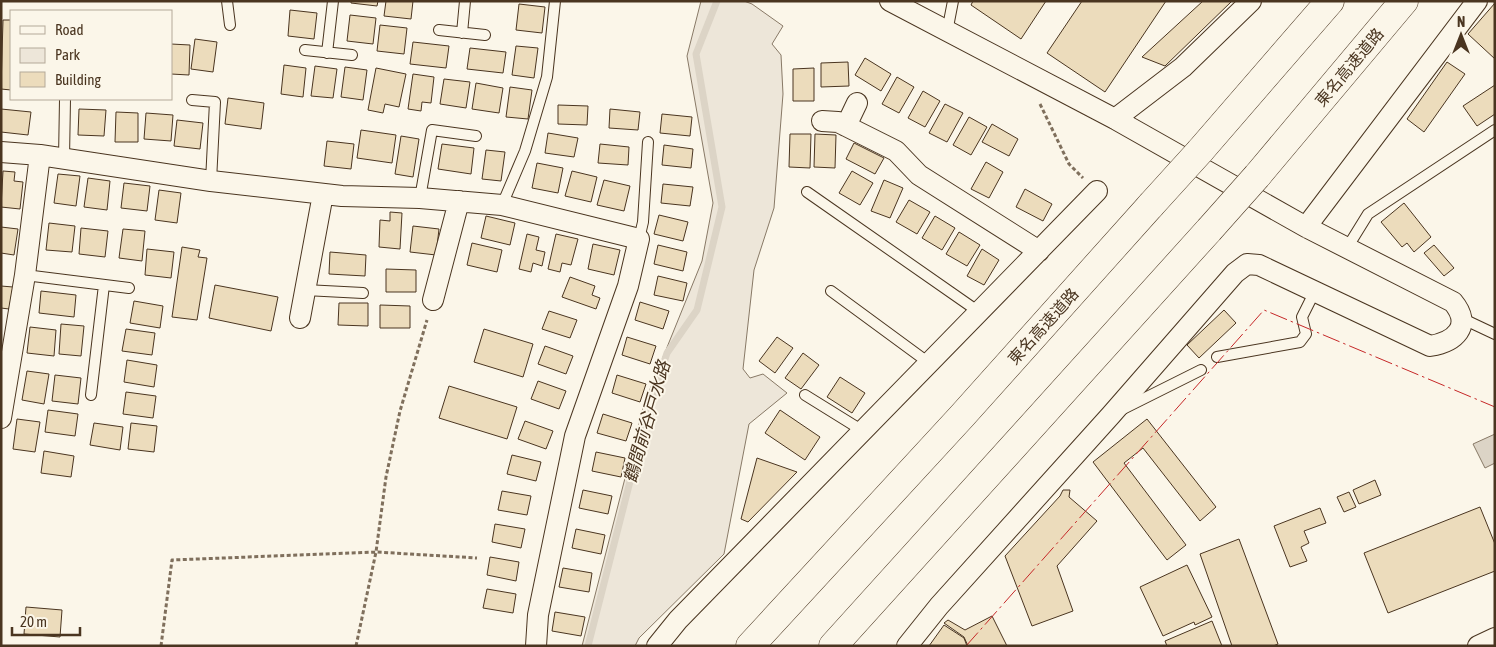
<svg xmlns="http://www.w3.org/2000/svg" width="1496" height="647" font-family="'Asap Condensed','Noto Sans JP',sans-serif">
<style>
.green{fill:#ede6d9;stroke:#887966}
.water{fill:#dcd4c6;stroke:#887966}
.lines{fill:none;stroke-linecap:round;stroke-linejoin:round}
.stream{stroke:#dcd4c6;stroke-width:7}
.building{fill:#ecdcbc;stroke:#4a3520}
.service-casing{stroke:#4a3520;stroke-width:12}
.minor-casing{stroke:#4a3520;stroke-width:22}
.motorway-casing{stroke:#4a3520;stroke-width:29}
.path{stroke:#7f6f5c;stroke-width:3;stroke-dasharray:4 2.5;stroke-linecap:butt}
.service{stroke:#fbf6e9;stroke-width:10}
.minor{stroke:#fbf6e9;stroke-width:20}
.motorway{stroke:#fbf6e9;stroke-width:28}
.motorway-bridge-casing{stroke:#4a3520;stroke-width:29;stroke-linecap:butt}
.motorway-bridge{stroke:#fbf6e9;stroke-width:28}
.power{stroke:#c62828;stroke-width:1;stroke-dasharray:18 4 2.5 4;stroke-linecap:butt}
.labels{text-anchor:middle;stroke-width:4;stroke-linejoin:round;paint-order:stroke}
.street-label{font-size:16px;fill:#4a3520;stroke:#fbf6e9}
.water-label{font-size:18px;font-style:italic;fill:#4a3520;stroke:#fbf6e9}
</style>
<rect width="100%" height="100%" fill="#fbf6e9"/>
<path class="green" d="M701 1H744L752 4 783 26 772 44 781 55 783 94 774 208 754 270 743 369 750 378 763 374 787 393 749 424 724 554 639 638 635 646H582L644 404 702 261 713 203 687 56Z"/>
<path class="water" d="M1495 434V463L1485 468 1473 444Z"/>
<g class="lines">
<path class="stream" d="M588 646 648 411 667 353 697 310 722 207 696 54 717 1"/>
</g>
<path class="building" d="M351 1H378L377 6 351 3Z
M386 1H413L411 19 384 16Z
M973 1H1046L1021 39 971 5Z
M1082 1H1166L1105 92 1047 53Z
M1203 1H1232L1165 66 1142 57Z
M1495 3V59L1468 34Z
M519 4 545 7 542 33 516 30Z
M290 10 317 13 314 39 288 36Z
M350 15 376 18 373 44 347 41Z
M3 20H11V90L1 89Z
M380 25 407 28 404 54 377 51Z
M195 39 217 42 213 72 191 69Z
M413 42 449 46 446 68 410 64Z
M171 44 190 45 189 75 171 74Z
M516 46 538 48 534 78 512 75Z
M470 48 506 52 503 73 467 69Z
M865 58 891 74 881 91 855 75Z
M848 62 849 86 821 87V63Z
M1447 62 1465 74 1424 132 1407 119Z
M284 65 306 68 303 97 281 94Z
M315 66 337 69 333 98 311 96Z
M345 67 367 70 363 100 341 97Z
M376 68 406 74 399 107 385 104 383 113 368 110Z
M814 68V101H793V69Z
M413 74 434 77 431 103 422 102 421 111 408 109Z
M897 77 914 87 899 113 882 104Z
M444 79 470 82 466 108 440 104Z
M476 83 503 88 499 113 472 109Z
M1495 85V114L1477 126 1463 106Z
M510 87 532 90 528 119 506 117Z
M923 91 940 101 925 127 908 118Z
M228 98 264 103 261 129 225 124Z
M945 104 963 113 947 142 929 133Z
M558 105 588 106 587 125 558 124Z
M1 109 31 112 28 135 1 132Z
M79 109 106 110 104 136 78 135Z
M610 109 640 112 638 130 609 128Z
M116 112 138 113V142H115Z
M146 113 173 115 171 141 144 139Z
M662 114 692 117 690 136 660 133Z
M969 117 987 127 971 155 953 145Z
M177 120 203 123 200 149 174 146Z
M992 124 1018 139 1009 156 982 142Z
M361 130 396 135 392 163 357 158Z
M548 133 578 138 574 157 545 153Z
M790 134H811L810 168 789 167Z
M815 134 836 135 835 168 814 167Z
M401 136 419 139 413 177 395 174Z
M327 141 354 144 351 169 324 166Z
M854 143 884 158 875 174 846 159Z
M442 144 474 148 471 174 438 169Z
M600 144 629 147 628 165 598 163Z
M664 145 693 149 691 168 662 165Z
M486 150 505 152 501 181 482 179Z
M986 162 1003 172 989 198 971 189Z
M537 163 563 168 558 193 532 188Z
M3 171 15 172 14 181 23 182 20 209 1 207Z
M572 171 597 177 591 202 565 196Z
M852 171 873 183 860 205 839 193Z
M58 174 80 176 76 206 54 203Z
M88 178 110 181 107 210 84 207Z
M604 180 630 186 624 211 597 205Z
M884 180 903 188 890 218 871 211Z
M124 183 150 186 147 211 121 208Z
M663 184 693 187 690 206 661 203Z
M1025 189 1052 204 1043 221 1016 207Z
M159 190 181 193 177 223 155 220Z
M909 200 930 212 917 234 896 222Z
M1404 203 1431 237 1414 252 1407 243 1402 247 1381 222Z
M390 212 402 213 400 249 379 247 380 220 390 221Z
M659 215 688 222 683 241 654 234Z
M486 216 515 223 510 245 481 238Z
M935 216 955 228 942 250 922 238Z
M49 223 75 226 72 252 46 250Z
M413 226 439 229 436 255 410 252Z
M1 227 18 229 14 255 1 253Z
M81 228 108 231 105 257 79 254Z
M123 229 145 231 142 261 119 258Z
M959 232 980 245 967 266 946 254Z
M527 234 539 237 536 250 545 252 542 266 533 263 531 272 519 269Z
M556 234 578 239 571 265 562 263 560 272 548 269Z
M472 243 502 250 497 272 467 265Z
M593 244 620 250 614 275 588 269Z
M658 245 687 252 683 271 654 264Z
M1434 245 1454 268 1444 276 1424 253Z
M182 247 200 250 198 257 207 258 197 320 172 317Z
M147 249 174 252 171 278 145 275Z
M982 249 999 260 984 285 967 276Z
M330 252 366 255 365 276 329 274Z
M386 269 416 270V292H386Z
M658 276 687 283 683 301 654 295Z
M570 277 595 286 592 295 600 298 596 309 562 297Z
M215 285 278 297 271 331 209 318Z
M1 286 13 287 9 309 1 308Z
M41 291 76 295 74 317 39 313Z
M134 301 163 306 160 328 130 323Z
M640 302 669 311 663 329 635 320Z
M339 303H368V326L338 325Z
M380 305 410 306V328H380Z
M1224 310 1236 323 1199 358 1187 345Z
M549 311 577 320 570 338 542 329Z
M61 324 84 326 81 356 59 354Z
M30 327 56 330 54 356 27 353Z
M126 329 155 333 152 355 122 351Z
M484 329 533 344 523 377 474 362Z
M627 337 656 346 650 364 622 355Z
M777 337 793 348 775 373 759 361Z
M545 346 573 356 566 374 538 364Z
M803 353 819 365 801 389 785 378Z
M127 360 157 365 154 387 124 382Z
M27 371 49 374 44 404 22 400Z
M55 375 81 378 78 404 52 401Z
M617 375 646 384 640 402 612 393Z
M840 377 865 393 852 413 827 397Z
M538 381 566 391 559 409 531 399Z
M449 386 517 407 507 439 439 418Z
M126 392 156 396 153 418 123 414Z
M48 410 78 414 75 436 45 432Z
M780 410 820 437 805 460 765 433Z
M603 414 632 423 626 441 597 433Z
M17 419 40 422 35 452 13 449Z
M1147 419 1216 507 1200 521 1143 448 1124 463 1186 545 1167 560 1093 462Z
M525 421 553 431 546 449 518 439Z
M94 423 123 427 120 450 90 445Z
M131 423 157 426 154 452 128 449Z
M44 451 74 456 71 477 41 473Z
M596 452 625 458 621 477 592 471Z
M512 455 541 462 536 481 507 474Z
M757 458 797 472 748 522 741 519Z
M1375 480 1381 495 1359 504 1353 490Z
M583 490 612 496 608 514 579 508Z
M1063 490H1070L1069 497 1097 521 1057 566 1073 611 1032 626 1005 556 1060 496Z
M502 491 531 496 527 515 498 510Z
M1349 492 1356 507 1344 512 1337 497Z
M1480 507 1495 544V571L1388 613 1364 553Z
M1320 508 1326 523 1304 531 1309 543 1301 547 1307 561 1290 567 1274 526Z
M495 524 525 529 521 548 492 542Z
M576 529 605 535 601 554 572 548Z
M1239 539 1278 644 1273 646H1232L1200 554Z
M490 557 519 562 516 581 487 575Z
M1187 565 1212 617 1195 625 1194 622 1163 636 1140 587Z
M563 568 592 573 589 592 559 587Z
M487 589 516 594 513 613 483 608Z
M26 607 62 610 60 637 24 634Z
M555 612 585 617 581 636 552 631Z
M992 616 1007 646H968L964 637 944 623 948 620 965 630Z
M1212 621 1222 646H1167L1165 641Z
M944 625 964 638 967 646H929Z"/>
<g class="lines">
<defs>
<path id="service" d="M227 1 230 25
M439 30 485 35
M947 32 953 1
M462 33 465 1
M305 50 352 55
M327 53 333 1
M192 100 215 102 211 181
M64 159 65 99
M807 192 979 312
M420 198 432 130 476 136
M502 205 525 151 547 77 555 1
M639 239 643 222 648 142
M1347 248 1368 214 1495 130
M25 275 129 288
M305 290 363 293
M831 291 929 363
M1461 318 1495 334
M1217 357 1300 342 1306 334 1302 317 1315 291
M91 395 104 285
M805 395 863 431
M1123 409 1201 370"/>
<path id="minor" d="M890 1 1115 119 1306 227 1453 302C1473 326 1455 342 1430 346L1259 265 1247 264 1235 273 1111 415 939 606 907 646
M1115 119 1183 67 1251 1
M822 121 838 122 896 151 919 175 1039 251
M846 126 857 103
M1 152 40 155
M1306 227 1477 1
M433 300 459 201
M300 318 323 194
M1 418 25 275 40 155 211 181 342 196 420 198 502 205 639 239 628 286 575 436 538 615 536 646
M657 646 678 620 1097 191
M1478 646 1495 638"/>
<path id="motorway" d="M1200 151 1330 1
M1257 176 1404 1
M750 646 962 416 1151 205
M833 646 1209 230"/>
</defs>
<use href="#service" class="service-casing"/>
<use href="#minor" class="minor-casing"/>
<use href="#motorway" class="motorway-casing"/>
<path class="path" d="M1040 104 1069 164 1083 178
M161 646 172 560 376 552 477 558
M356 646 376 552 386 477 400 411 427 320"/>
<use href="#service" class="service"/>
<use href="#minor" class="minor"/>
<use href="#motorway" class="motorway"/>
<defs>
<path id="motorway-bridge" d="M1151 205 1200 151
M1209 230 1257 176"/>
</defs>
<use href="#motorway-bridge" class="motorway-bridge-casing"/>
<use href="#motorway-bridge" class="motorway-bridge"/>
<path class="power" d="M966 646 1264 310 1495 407"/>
</g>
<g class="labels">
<g class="street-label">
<text transform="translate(1349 67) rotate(-50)" y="6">東名高速道路</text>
<text transform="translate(1043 326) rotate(-48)" y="6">東名高速道路</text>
</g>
<g class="water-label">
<text transform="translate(647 422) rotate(-74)" y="6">鶴間前谷戸水路</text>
</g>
</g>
<rect width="1496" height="647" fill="none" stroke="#4a3520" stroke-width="5"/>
<rect x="10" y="10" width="162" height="90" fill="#fbf6e9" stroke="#b4a999"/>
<rect x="20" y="26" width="25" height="8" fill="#fbf6e9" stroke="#b4a999"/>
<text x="55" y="35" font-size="15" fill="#4a3520">Road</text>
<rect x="20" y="48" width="25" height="15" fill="#ede6d9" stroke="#b4a999"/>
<text x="55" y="60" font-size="15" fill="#4a3520">Park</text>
<rect x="20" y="72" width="25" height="15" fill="#ecdcbc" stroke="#b4a999"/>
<text x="55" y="85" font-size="15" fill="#4a3520">Building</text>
<g transform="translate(1461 35)" stroke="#fbf6e9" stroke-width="4" paint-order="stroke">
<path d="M0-4L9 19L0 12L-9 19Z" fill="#4a3520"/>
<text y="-8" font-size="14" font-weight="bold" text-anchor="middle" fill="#4a3520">N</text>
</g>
<path d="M12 627v8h68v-8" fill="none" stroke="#4a3520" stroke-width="2.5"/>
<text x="20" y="627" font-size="15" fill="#4a3520" stroke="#fbf6e9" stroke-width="4" paint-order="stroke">20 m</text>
</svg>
